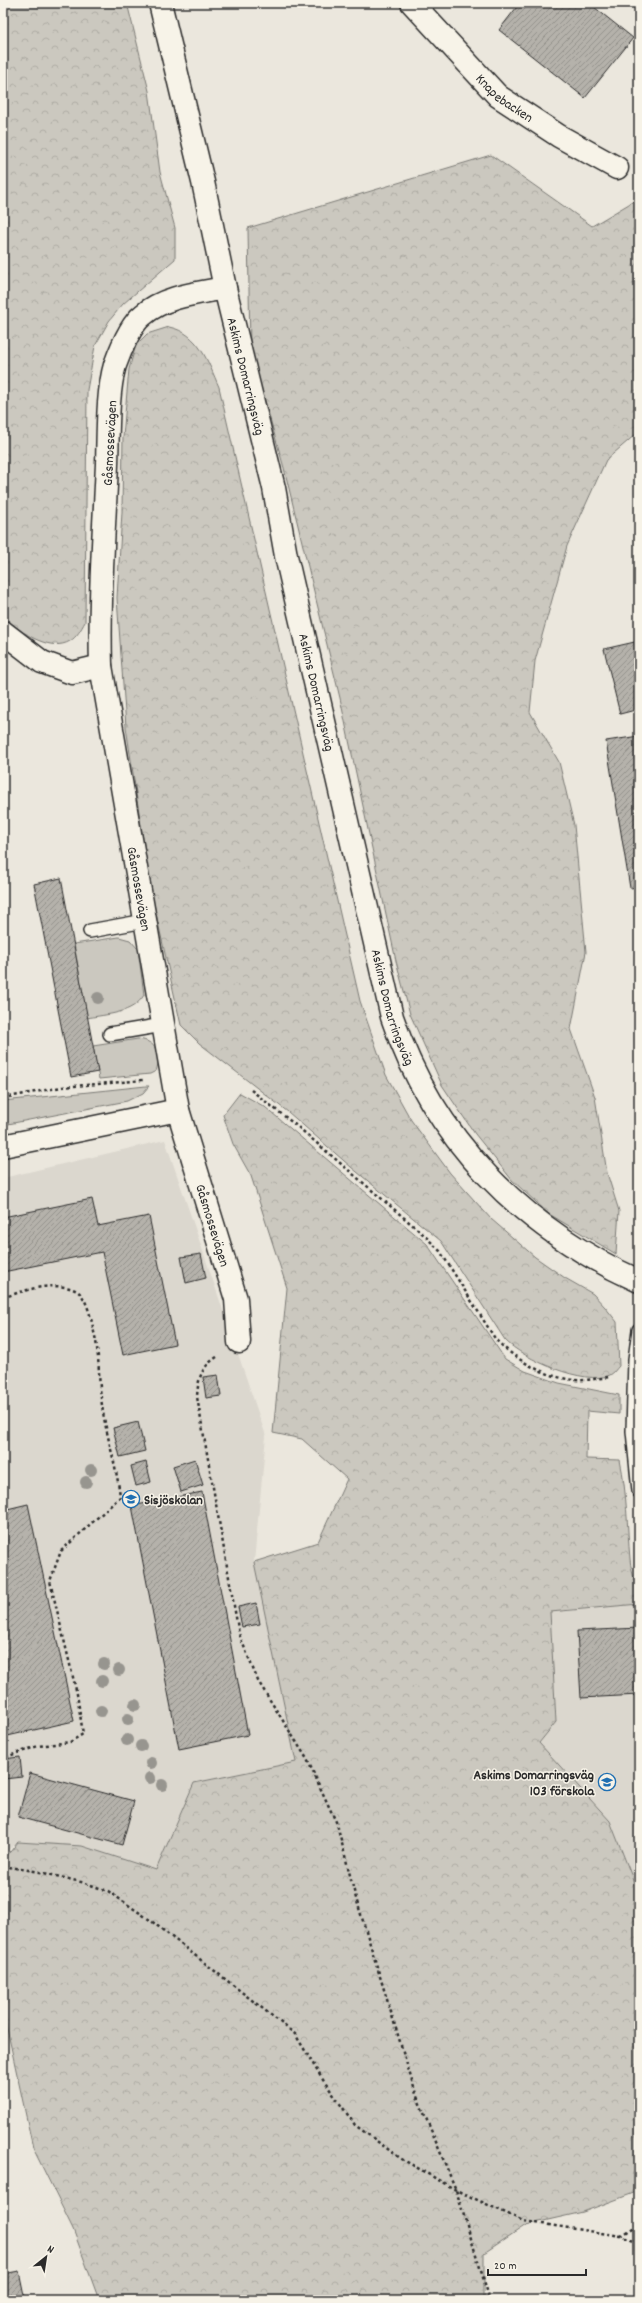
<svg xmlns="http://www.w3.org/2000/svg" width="642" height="2303" font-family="Dekko,sans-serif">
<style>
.built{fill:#dbd7ce}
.green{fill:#cbc8bf;stroke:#7b7a75}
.forest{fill:url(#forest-crowns);stroke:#7b7a75}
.building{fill:url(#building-hatch);stroke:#2b2b2b}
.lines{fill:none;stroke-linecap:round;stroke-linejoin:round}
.service-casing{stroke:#2b2b2b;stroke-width:16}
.minor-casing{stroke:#2b2b2b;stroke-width:25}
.path{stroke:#2b2b2b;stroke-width:2.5;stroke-dasharray:3 3;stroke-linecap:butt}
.service{stroke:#f7f3e8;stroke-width:13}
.minor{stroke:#f7f3e8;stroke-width:22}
.tree{fill:#97958f}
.labels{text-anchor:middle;stroke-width:3;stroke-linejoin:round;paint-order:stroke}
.street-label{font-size:14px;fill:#2b2b2b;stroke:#f7f3e8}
.poi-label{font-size:14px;font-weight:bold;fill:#2b2b2b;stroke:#f7f3e8;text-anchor:start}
</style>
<defs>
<pattern id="forest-crowns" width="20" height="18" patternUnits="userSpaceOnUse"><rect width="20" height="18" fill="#cbc8bf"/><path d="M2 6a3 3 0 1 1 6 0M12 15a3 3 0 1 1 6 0" fill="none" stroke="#aeaca4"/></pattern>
<pattern id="building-hatch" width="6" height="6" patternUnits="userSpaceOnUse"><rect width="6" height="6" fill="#b5b2ab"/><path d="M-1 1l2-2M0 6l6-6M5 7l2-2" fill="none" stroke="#93918b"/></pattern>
</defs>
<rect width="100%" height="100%" fill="#ebe7dd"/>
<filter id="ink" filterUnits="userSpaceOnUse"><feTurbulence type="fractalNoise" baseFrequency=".025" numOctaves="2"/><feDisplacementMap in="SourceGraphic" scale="8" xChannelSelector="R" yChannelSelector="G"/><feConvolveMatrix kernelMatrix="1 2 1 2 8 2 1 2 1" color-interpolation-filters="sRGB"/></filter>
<g filter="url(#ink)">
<path class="built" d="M165 1140 266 1436 254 1562 296 1762 194 1783 156 1870 82 1846 18 1842 3 1854V1178Z
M639 1604V1895L610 1821 539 1743 556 1722 550 1612Z"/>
<path class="green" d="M119 937 130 940 138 949 144 995C133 1014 107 1014 87 1018L74 944Z
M138 1039C156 1041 162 1054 156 1071L150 1074 99 1079 93 1046Z
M146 1086H149L143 1093 127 1101 3 1125V1101Z"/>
<path class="forest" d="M3 3H127L149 91 160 172 175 228V259L123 304 109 321 95 346 87 390 85 622C81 629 77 637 70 641 52 652 25 635 11 623 8 620 5 614 3 610Z
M491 155 592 226 639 198V435L636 434 606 460 567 546 535 661 530 712 559 762 574 825 586 952 571 1029 595 1097 607 1173 619 1211 616 1254 549 1214 512 1180 475 1134 442 1085 410 1014 396 961 340 698 284 468 250 348 248 228Z
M169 327C199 333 208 362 219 387L360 1001 386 1075 411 1120 450 1173 491 1219 535 1257 565 1278 593 1294 605 1307 617 1322 619 1366C616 1369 614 1373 610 1375 585 1386 523 1359 505 1340L441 1241 351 1167 288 1112 199 1043 181 1025 151 891 126 727 117 598 122 512 123 437 129 369 136 345 147 334Z
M240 1093 265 1107 427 1244 505 1359 525 1371 559 1383 619 1395V1414L587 1411 586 1459 620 1460C627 1493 627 1526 630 1559 631 1574 639 1588 639 1604L550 1612 556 1722 539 1743 610 1821 639 1895V2191L583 2212 526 2225 484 2253V2300H99L73 2229 33 2148 3 2010V1861L18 1842 82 1846 156 1870 194 1783 296 1762 254 1562 318 1542 347 1479 302 1439 273 1433 287 1288 251 1176 233 1144 223 1115Z"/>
<path class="building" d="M520 3H589L633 38 585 98 499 30Z
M639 641V709L620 714 604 649Z
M639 736V887L630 888 606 741Z
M61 878 98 1072 71 1077 34 884Z
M92 1199 98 1226 149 1216 175 1344 123 1355 102 1252 3 1272V1217Z
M201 1254 206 1278 186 1283 181 1257Z
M218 1375 221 1396 206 1398 203 1377Z
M138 1422 145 1451 120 1457 113 1428Z
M195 1459 203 1485 181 1492 173 1466Z
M146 1462 151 1482 136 1486 131 1466Z
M202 1492 248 1735 179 1749 132 1506Z
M28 1504 74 1721 3 1737V1510Z
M256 1603 260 1624 242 1627 238 1607Z
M639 1628V1695L581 1698 577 1631Z
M20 1757 22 1777 4 1779 3 1759Z
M30 1773 134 1801 122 1845 18 1817Z
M19 2271 25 2300H3V2274Z"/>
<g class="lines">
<defs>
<path id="service" d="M90 931 145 921
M110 1034 163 1025
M639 1330 635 1359 633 1431 639 1491"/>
<g id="minor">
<path id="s1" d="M160 3 203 182 225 288 274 488 286 556 392 1017C433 1139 523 1229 639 1281"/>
<path id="s2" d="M412 3 498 96 559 136 617 168"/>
<path id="s3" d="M225 288C199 293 164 296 143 315 131 324 120 351 115 365 107 392 108 435 107 464 104 532 99 599 101 666L178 1110 236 1299 239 1342"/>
<path d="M3 632 42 662 72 673 101 666"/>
<path d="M3 1146 178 1110"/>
</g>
</defs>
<use href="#service" class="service-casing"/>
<use href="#minor" class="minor-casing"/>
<path class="path" d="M251 1090 298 1127 423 1234 440 1251 496 1340C516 1360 545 1377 574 1380 586 1381 599 1378 611 1377
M3 1098 62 1087 144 1080
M3 1298C24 1290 55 1280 77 1291 87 1297 92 1322 94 1332 100 1355 98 1381 102 1405 106 1436 117 1466 120 1497L61 1551 50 1581 77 1694 83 1734 70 1742 38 1746 3 1758
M217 1357C201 1367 198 1379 197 1397L239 1634 258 1681 307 1759 337 1824 355 1895 416 2094 456 2190 490 2300
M3 1866 40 1872 85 1883 108 1891 150 1920 295 2034 321 2077 355 2125 400 2158 456 2190 523 2221 621 2236 639 2243
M621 2236 639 2224"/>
<use href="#service" class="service"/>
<use href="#minor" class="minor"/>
</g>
<g class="tree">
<circle cx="98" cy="998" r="6"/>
<circle cx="91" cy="1470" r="6"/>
<circle cx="86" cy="1482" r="6"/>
<circle cx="104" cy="1664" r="6"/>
<circle cx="119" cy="1670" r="6"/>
<circle cx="102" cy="1681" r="6"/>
<circle cx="135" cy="1705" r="6"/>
<circle cx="101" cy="1711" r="6"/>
<circle cx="128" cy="1719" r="6"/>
<circle cx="127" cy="1740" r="6"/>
<circle cx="141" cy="1746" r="6"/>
<circle cx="151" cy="1763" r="6"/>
<circle cx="150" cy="1778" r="6"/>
<circle cx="162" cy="1785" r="6"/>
</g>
</g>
<defs>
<symbol id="school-ring" viewBox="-11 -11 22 22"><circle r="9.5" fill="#f7f3e8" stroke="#1f6fb2" stroke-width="1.5"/><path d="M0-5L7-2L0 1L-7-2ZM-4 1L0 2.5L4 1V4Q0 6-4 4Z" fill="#1f6fb2"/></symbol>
</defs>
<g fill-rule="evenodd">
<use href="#school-ring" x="121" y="1489" width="20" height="20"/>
<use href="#school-ring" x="597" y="1772" width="20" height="20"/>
</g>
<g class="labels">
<g class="street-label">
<text dy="5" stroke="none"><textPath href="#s2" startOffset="133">Knapebacken</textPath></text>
<text dy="5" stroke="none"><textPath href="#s1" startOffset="383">Askims Domarringsväg</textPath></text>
<text transform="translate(109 443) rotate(-87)" y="5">Gåsmossevägen</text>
<text dy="5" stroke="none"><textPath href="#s1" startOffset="707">Askims Domarringsväg</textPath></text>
<text dy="5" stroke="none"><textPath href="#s3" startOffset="673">Gåsmossevägen</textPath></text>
<text dy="5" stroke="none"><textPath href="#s1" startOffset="1031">Askims Domarringsväg</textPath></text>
<text dy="5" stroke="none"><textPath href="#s3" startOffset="1018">Gåsmossevägen</textPath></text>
</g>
<g class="poi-label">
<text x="144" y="1504">Sisjöskolan</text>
<text x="594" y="1779" text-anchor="end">Askims Domarringsväg<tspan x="594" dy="16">103 förskola</tspan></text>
</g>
</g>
<rect width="642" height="2303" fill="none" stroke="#f7f3e8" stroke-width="16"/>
<rect x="8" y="8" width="626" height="2287" fill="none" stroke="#2b2b2b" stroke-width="1.5" filter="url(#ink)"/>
<g transform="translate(46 2257) rotate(30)" stroke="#f7f3e8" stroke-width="3" paint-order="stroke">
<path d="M0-3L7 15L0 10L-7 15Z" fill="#2b2b2b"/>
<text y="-6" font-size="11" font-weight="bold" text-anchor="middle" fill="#2b2b2b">N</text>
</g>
<path d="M488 2269v6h98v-6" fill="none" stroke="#2b2b2b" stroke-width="2"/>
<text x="494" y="2269" font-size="12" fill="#2b2b2b" stroke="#f7f3e8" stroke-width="3" paint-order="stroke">20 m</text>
</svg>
